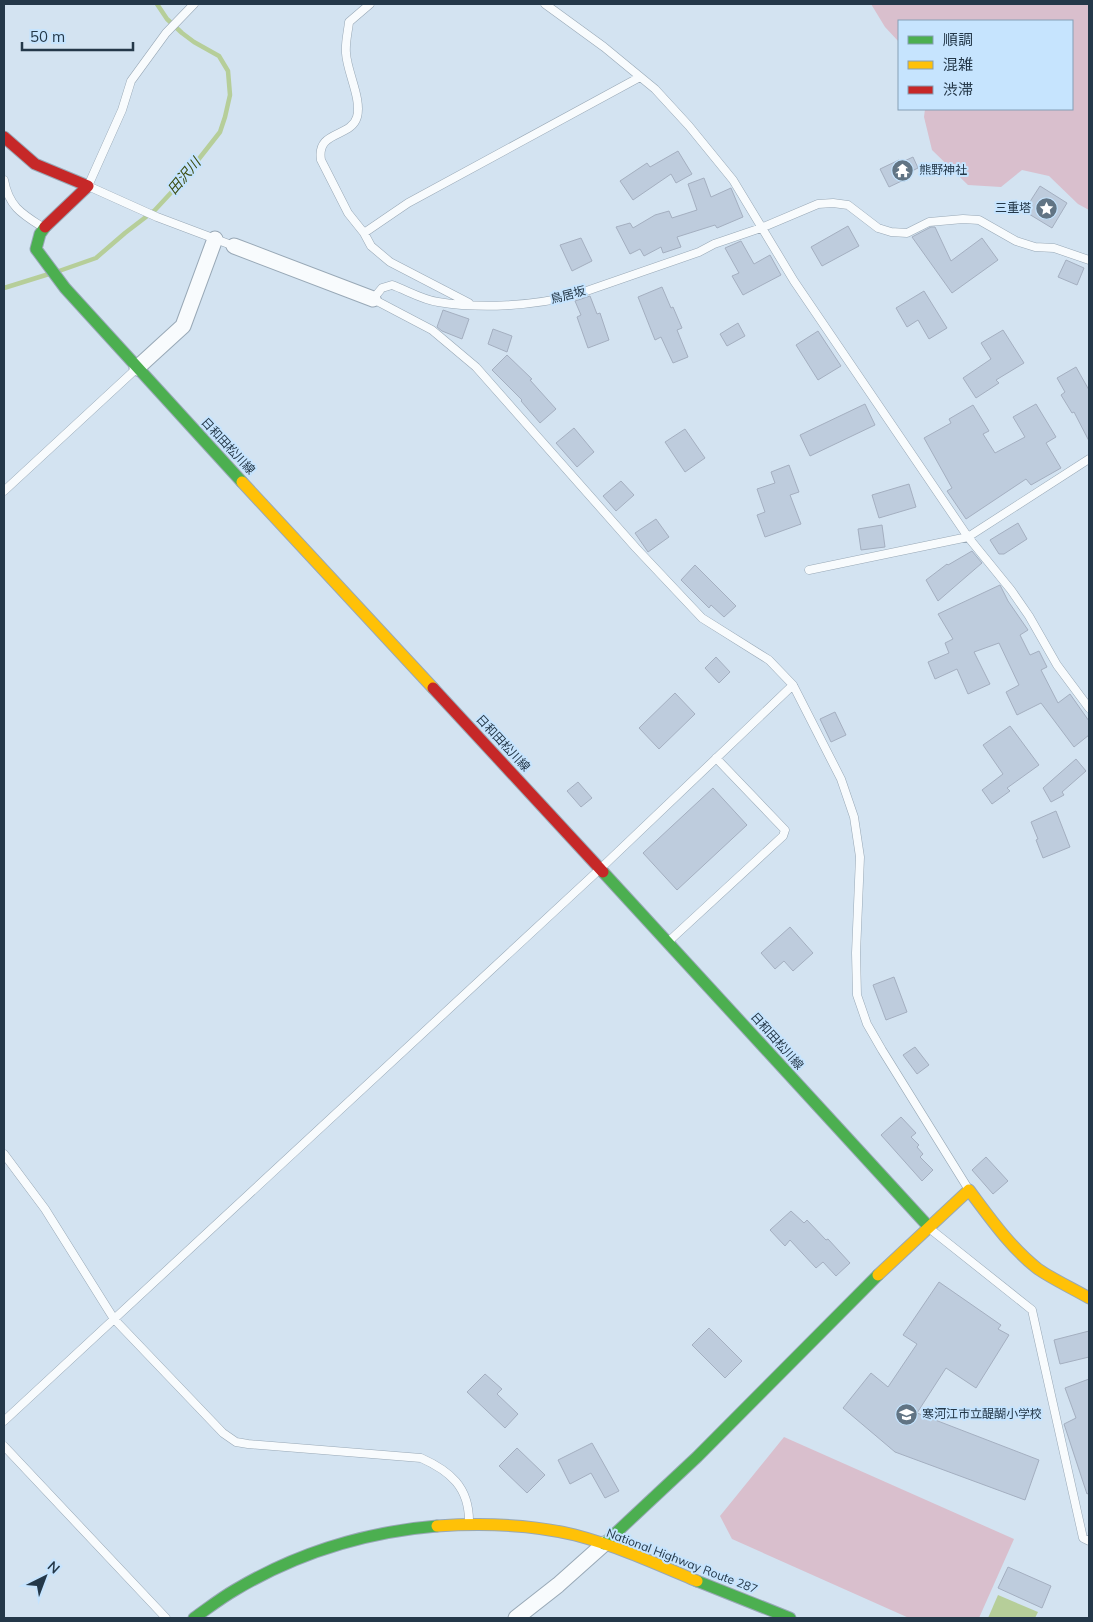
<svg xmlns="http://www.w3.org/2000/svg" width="1093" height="1622" font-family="Mulish,'Noto Sans JP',sans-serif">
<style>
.green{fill:#d9bfcd}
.water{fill:#b6ce99}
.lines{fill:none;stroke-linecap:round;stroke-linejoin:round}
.stream{stroke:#b6ce99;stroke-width:4.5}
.building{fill:#beccdd;stroke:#a4afc0}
.lane-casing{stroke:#98a8b6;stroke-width:9}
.street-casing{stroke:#98a8b6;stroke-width:17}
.fast-casing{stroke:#98a8b6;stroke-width:13}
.slow-casing{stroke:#98a8b6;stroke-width:13}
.jam-casing{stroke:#98a8b6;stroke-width:13}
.lane{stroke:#f8fbfd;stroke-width:8}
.street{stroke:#f8fbfd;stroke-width:15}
.fast{stroke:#4caf50;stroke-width:11}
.slow{stroke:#ffc107;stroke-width:11}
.jam{stroke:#c62828;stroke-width:11}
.labels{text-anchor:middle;stroke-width:4;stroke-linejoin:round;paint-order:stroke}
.poi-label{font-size:12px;fill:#243849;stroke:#c6e4fe;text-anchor:start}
.street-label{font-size:12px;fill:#243849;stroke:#c6e4fe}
.water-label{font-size:14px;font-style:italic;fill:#3b4c10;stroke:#c6e4fe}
</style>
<rect width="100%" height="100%" fill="#d3e3f1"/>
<path class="green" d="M871 4H1089V210L1078 204 1049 176 1022 170 1001 187 968 185 932 150 924 117 925 109H1072V21H899V42L885 27Z
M784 1437 1014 1539 979 1618H909L732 1539 720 1516Z"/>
<path class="water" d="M998 1595 1038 1612 1035 1618H988Z"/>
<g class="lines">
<path class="stream" d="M59 271 96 258 125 233 155 210 180 183 220 132 225 117 230 95 228 71 219 56 194 42 182 33 167 19 157 4
M4 288 49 274"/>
</g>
<path class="building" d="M678 151 692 174 676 183 671 174 633 200 620 181 647 163 650 167Z
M913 157 918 168 906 174 908 178 889 187 880 169 899 160 900 163Z
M704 178 711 197 731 188 743 217 717 228 715 225 677 237 681 247 663 253 661 247 644 256 640 249 630 254 616 227 630 223 633 228 655 215 669 211 672 218 697 210 688 184Z
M1040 186 1067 203 1052 228 1024 211Z
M848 226 859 246 822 266 811 247Z
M931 227H935L951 261 982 238 998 260 952 293 912 237Z
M581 238 592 261 572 271 560 245Z
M741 241 754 264 770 255 781 275 743 295 732 276 739 273 725 248Z
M1066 260 1084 268 1077 285 1058 277Z
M662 287 671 308 673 307 682 328 677 330 688 357 673 363 661 337 655 340 638 297Z
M924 291 947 328 929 339 918 320 907 327 896 308Z
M590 296 597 314 600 313 609 340 588 348 577 317 581 315 575 301Z
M443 310 469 319 462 339 442 331 437 327Z
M738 323 745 336 727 346 720 334Z
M493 329 512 336 507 352 488 344Z
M1003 330 1024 363 996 380 999 383 976 398 963 378 991 359 981 343Z
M818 331 841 366 818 380 796 345Z
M507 355 532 379 530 380 556 409 540 423 521 401 522 400 492 370Z
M1076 367 1089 390V441L1074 412 1072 413 1061 395 1065 392 1057 378Z
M865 404 875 425 810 456 800 435Z
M1036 404 1056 437 1046 443 1061 468 1031 485 1026 479 966 519 947 491 952 488 924 438 951 423 949 419 973 405 989 431 983 434 995 453 1025 437 1013 417Z
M574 428 594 452 577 467 556 443Z
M685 429 705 458 685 472 665 442Z
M789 465 799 492 790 495 801 524 765 537 757 515 765 512 757 489 775 483 771 472Z
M621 481 634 495 616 511 603 496Z
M909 484 916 507 879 518 872 495Z
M656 519 669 537 648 552 635 533Z
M1018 523 1027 539 1004 554H999L990 540Z
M882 525 885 547 861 550 858 529Z
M972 551 982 563 938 601 926 580 947 564 948 565Z
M695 565 736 606 724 617 711 605 709 608 681 580Z
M1000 585 1008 601 1028 630 1020 635 1030 655 1039 651 1047 667 1041 670 1058 703 1070 694 1089 721V735L1074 747 1041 703 1017 715 1006 692 1019 685 999 643 974 652 990 684 968 694 957 669 935 679 928 662 949 653 945 643 953 639 938 614Z
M716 657 730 672 719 683 705 668Z
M675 693 695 714 659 749 639 728Z
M835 712 846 735 831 742 820 719Z
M1010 726 1039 765 1007 788 1010 791 992 804 982 790 1003 774 983 745Z
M1076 759 1086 771 1062 792 1064 795 1051 802 1043 788Z
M578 782 592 798 581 807 567 791Z
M713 788 747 825 677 890 643 853Z
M1056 811 1070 847 1043 858 1036 840 1038 839 1031 822Z
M790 927 813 953 793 971 784 961 775 969 761 953Z
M894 977 907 1012 886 1020 873 985Z
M915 1047 929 1065 917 1074 903 1055Z
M901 1117 916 1133 911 1137 919 1145 917 1147 923 1154 920 1157 933 1170 922 1181 881 1135Z
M986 1157 1008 1181 993 1194 972 1170Z
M791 1211 804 1223 807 1220 826 1240 828 1239 850 1263 836 1276 823 1262 816 1268 790 1240 785 1246 770 1230Z
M939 1282 1001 1325 998 1329 1009 1335 976 1388 946 1368 917 1413 1039 1460 1025 1500 895 1452 843 1408 871 1373 888 1387 917 1344 903 1335Z
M709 1328 742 1361 725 1378 692 1345Z
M1089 1331V1357L1060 1364 1054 1340Z
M485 1374 502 1389 497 1394 518 1414 505 1428 467 1392Z
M1089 1379V1493L1087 1494 1064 1424 1076 1418 1065 1388Z
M592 1443 619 1491 605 1498 591 1473 570 1484 558 1460Z
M517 1448 545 1475 527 1493 499 1466Z
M1008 1567 1051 1586 1042 1608 998 1588Z"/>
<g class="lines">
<defs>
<path id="lane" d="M194 4 166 33 131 81 122 110 88 186 157 217 234 246
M370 4 349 22C348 32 345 43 346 53 347 72 362 99 357 117 351 138 316 130 321 160L348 213 364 233 371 246 390 262 469 303
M545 4 604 47 655 89 689 126 733 180 794 281 968 537 1011 590 1029 616 1057 665 1089 708
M4 180C9 207 22 214 44 228
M364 233 408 203 640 77
M4 491 136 369
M809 570 968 537 1089 459
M668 942 783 836 785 830 716 758
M4 1154 45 1209 114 1319 223 1433 236 1442 248 1444 421 1458C450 1471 469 1487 469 1521
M969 1190 882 1050 867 1024 857 995 856 953 860 857 854 817 841 779 793 685 769 660 702 618 636 548 476 367 432 330 373 299 382 288 392 285C406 290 423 300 438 302 481 309 533 306 575 295L699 252 714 244 761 228 818 204 833 203 848 205 878 228 891 232 907 233 929 222 963 219 979 220 1016 241 1035 247 1054 248 1089 260
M929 1228 1032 1310 1083 1538 1089 1541
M4 1421 600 869 793 685
M4 1446 166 1618"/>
<path id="street" d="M234 246 373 299
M137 368 183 326 215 239
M516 1618 558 1585 604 1544"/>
<path id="fast" d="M45 227 40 234 36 249 65 288 242 482
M603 872 928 1226
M604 1544 697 1457 878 1275
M697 1581 790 1618
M194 1618C207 1609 221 1598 235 1590 297 1553 366 1532 437 1526"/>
<path id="slow" d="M242 482 433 688
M878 1275 969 1190C990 1218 1010 1247 1038 1269 1054 1280 1072 1288 1089 1298
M437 1526C483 1523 530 1524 575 1535 617 1546 657 1564 697 1581"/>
<path id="jam" d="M4 137 35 164 88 186 45 227
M433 688 603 872"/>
</defs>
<use href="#lane" class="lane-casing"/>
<use href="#street" class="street-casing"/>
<use href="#fast" class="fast-casing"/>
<use href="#slow" class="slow-casing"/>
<use href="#jam" class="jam-casing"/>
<use href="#lane" class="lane"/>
<use href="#street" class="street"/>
<use href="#fast" class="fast"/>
<use href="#slow" class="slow"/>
<use href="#jam" class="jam"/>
</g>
<defs>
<symbol id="temple-disc" viewBox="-11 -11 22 22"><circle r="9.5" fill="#617484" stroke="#c6e4fe"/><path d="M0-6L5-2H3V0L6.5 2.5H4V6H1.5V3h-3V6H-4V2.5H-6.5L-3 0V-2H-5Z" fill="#fff"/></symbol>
<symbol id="sight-disc" viewBox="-11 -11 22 22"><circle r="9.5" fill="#617484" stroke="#c6e4fe"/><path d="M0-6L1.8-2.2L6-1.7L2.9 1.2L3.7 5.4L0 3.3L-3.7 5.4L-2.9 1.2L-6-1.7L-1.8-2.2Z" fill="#fff"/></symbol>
<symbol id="school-disc" viewBox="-11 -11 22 22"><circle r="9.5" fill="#617484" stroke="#c6e4fe"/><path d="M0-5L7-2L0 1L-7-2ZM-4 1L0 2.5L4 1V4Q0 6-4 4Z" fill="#fff"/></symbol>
</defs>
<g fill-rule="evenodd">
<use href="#temple-disc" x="890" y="158" width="25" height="25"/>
<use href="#sight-disc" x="1034" y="196" width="25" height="25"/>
<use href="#school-disc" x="894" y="1402" width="25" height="25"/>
</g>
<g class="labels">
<g class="poi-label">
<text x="919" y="174">熊野神社</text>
<text x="1031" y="212" text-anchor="end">三重塔</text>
<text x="922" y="1418">寒河江市立醍醐小学校</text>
</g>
<g class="street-label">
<text transform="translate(568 295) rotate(-15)" y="4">鳥居坂</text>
<text transform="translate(228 446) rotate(47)" y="4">日和田松川線</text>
<text transform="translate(503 743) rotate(47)" y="4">日和田松川線</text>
<text transform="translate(777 1041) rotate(48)" y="4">日和田松川線</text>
<text transform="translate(682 1561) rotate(21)" y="4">National Highway Route 287</text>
</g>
<g class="water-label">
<text transform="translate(184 176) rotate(-50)" y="5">田沢川</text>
</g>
</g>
<rect width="1093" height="1622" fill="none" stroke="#243849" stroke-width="10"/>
<rect x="898" y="20" width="175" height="90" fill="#c6e4fe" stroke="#859fb6"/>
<rect x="908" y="36" width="25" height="8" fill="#4caf50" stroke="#859fb6"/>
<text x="943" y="45" font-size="15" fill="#243849">順調</text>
<rect x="908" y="61" width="25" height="8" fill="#ffc107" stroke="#859fb6"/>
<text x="943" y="70" font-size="15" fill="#243849">混雑</text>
<rect x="908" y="86" width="25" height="8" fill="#c62828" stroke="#859fb6"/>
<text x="943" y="95" font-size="15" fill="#243849">渋滞</text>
<g transform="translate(45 1577) rotate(42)" stroke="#c6e4fe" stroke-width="4" paint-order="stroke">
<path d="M0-4L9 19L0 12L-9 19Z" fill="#243849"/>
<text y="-8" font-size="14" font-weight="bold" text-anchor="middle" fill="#243849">N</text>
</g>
<path d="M22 42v8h111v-8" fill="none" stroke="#243849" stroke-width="2.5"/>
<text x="30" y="42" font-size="15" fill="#243849" stroke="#c6e4fe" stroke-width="4" paint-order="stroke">50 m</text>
</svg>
